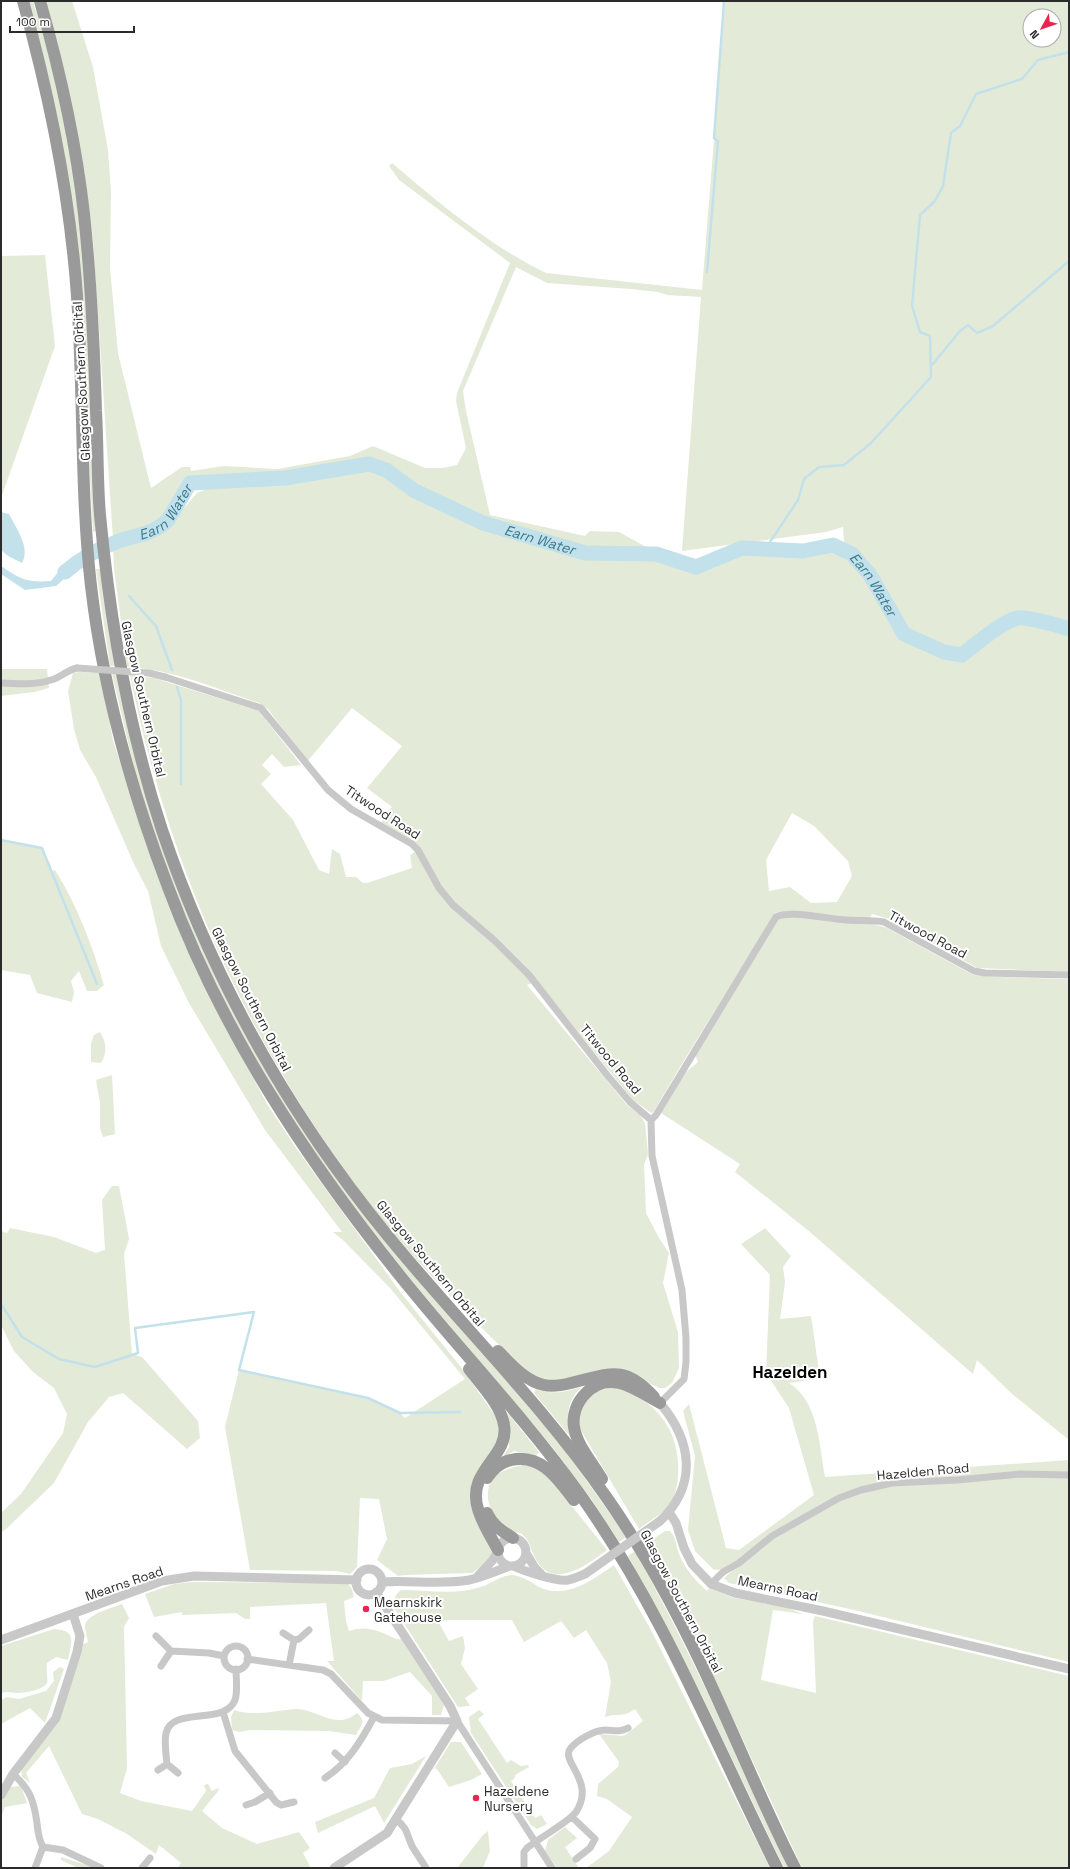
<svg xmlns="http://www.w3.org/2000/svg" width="1070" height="1869" font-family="'Space Grotesk',sans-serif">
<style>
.green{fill:#e4ead8;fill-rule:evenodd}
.water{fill:#c2e1eb}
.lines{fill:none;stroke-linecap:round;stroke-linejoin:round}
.stream{stroke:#c2e1eb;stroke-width:2.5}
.river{stroke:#c2e1eb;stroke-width:15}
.minor{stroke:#c8c8c8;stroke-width:7}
.tertiary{stroke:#c8c8c8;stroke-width:9}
.trunk{stroke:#9a9a9a;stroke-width:12}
.minor-bridge{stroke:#c8c8c8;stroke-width:7}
.tertiary-bridge{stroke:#c8c8c8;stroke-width:9}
.poi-dot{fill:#eb254e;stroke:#fff;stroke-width:1.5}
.labels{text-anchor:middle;stroke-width:4;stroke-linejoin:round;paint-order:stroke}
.street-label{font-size:13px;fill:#2b2b2b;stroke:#fff}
.poi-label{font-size:13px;fill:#2b2b2b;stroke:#fff;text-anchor:start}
.water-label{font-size:14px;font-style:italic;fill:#38798f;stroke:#fff}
.district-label{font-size:17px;font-weight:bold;fill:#000;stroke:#fff}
</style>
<rect width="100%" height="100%" fill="#fff"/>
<path class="green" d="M28 1H33C55 71 70 144 79 217 91 321 92 427 96 531L93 532 92 518 83 333Z
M46 1H72L93 67 108 150 111 191 110 268 118 353 151 488 182 467H190L191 471 224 466 277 469 350 456 373 446 425 468H442L457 465 466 448 456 401 457 393 510 263 399 180 389 166 392 163C439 203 490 246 546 273L702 290 725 1H1069V972L977 968 892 920 872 914 867 923 885 927 973 975 996 977 1069 979V1440L1011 1393 977 1360 973 1374 810 1232 735 1172 740 1164 661 1113 685 1073 698 1062 695 1054 778 918 776 912 680 1067 654 1111 651 1113 632 1099 537 981 527 985 627 1105 640 1115 645 1123 648 1154 644 1165 646 1213 659 1238 669 1253 663 1283 678 1332 679 1368 672 1383 665 1388H659L628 1373 559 1382H546L530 1375C470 1317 409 1257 359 1190 244 1035 168 864 130 675L154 678 259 711 301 765 284 767 272 754 262 765 271 774 261 784 293 820 319 870 329 874 332 849 340 854 346 877H356L363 883H367L412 868 410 855 418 850 380 826 384 815 392 807 367 788 402 746 352 708 307 762 268 709 259 703C216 689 172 669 127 667L114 569 113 546 158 532 173 521 197 493 214 486 309 481 371 468 384 472 388 469 372 462 363 463 284 476 251 477 232 475 187 482 161 522 153 527 113 539 93 239 84 169 65 76ZM1030 16H1054V40H1030ZM516 267 547 283 631 289 658 292 667 295 701 297 682 551 826 532 843 527 845 554 835 551 804 555 753 551 736 554 694 570 660 559 648 548 619 532 590 531 585 536 490 515 466 411 463 391ZM792 813 814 826 848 861 852 876 837 902 811 903 790 887 769 891 766 860Z
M45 255 55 346 1 498V256Z
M96 569H100L115 666H110Z
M1 669H47L49 688 34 692 1 696Z
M80 672 101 673 113 741 167 899 184 943 243 1058 267 1104 296 1148 401 1293 460 1366 496 1417C506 1441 487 1459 475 1478L493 1550 486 1563 472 1573 405 1575 398 1576 377 1560 387 1539 379 1499 360 1498 357 1567 350 1574 337 1571 250 1570 225 1427 239 1370 368 1398 400 1413 405 1418 465 1379 390 1288 344 1241 333 1232H342L265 1130 189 1003 161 946 148 891 134 864 96 777 80 750 74 729 68 691 73 673Z
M112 674H117L180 893 209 963 245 1034 267 1073 300 1127 342 1185 563 1448 627 1537 619 1542 592 1500 553 1448 401 1268 332 1179 281 1101 227 1008 186 918 160 851 136 776Z
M1 840 42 848 51 871 55 870C77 905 92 945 104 985L97 991H87L79 971 71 981 74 992 72 1002 37 993 30 975 1 970Z
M100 1032C106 1042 108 1052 101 1063L91 1062V1043L94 1035Z
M112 1075 115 1134 103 1137 100 1128V1103L96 1080Z
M112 1186H119L129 1239 124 1254 132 1354 142 1357 198 1421 200 1438 187 1449 123 1393 109 1397 88 1422 54 1483 5 1530 1 1532V1513L21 1494 63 1433 67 1414 54 1388 33 1372 14 1351 1 1325V1231L7 1233 10 1228 54 1237 96 1253 105 1250 102 1200Z
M765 1228 791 1256 783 1267 785 1282 780 1319 811 1316 820 1378 789 1383C819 1402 819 1445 825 1477L1069 1460V1662L850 1609 729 1583 724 1578 736 1568 714 1570 695 1551 688 1530 695 1456 683 1411 689 1404 726 1548 739 1550 814 1495 789 1408 766 1373 770 1275 741 1244Z
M617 1386C657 1402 681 1431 678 1475 678 1483 675 1498 670 1504 663 1514 648 1522 639 1529L579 1427 578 1412 593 1392Z
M582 1387C564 1402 567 1420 573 1440L534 1393 536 1389C554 1395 564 1392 582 1387Z
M507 1412 538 1451 539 1453 536 1455 514 1451 502 1458 509 1447V1419Z
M523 1465 539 1468 547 1475 607 1550C586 1566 551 1592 534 1556 530 1548 530 1541 523 1535 520 1532 516 1533 512 1531 507 1529 501 1523 498 1520 486 1508 483 1484 498 1474 505 1469 515 1467 523 1465Z
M665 1531H670C676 1537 676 1546 679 1554 685 1569 695 1580 707 1591L709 1588 734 1598 785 1607 803 1614 773 1610 761 1680 816 1693 813 1622 815 1616 1069 1676V1868H802L695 1636 647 1543Z
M635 1551C692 1654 740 1761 788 1868H784L702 1696 628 1556Z
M614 1565 651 1630 770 1868H586L609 1851 632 1817 607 1799 597 1796 598 1784 618 1767 619 1762 599 1734 624 1736 643 1721 635 1709C621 1719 619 1712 605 1717L611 1682 607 1663 586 1630 574 1638 561 1621 524 1642 512 1620H447L439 1623 449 1641 463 1636 465 1648 461 1664 478 1689 465 1698 470 1706 458 1707 394 1608C393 1600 395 1595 401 1590 426 1590 453 1595 477 1588 489 1586 499 1576 511 1575 521 1575 531 1582 539 1587 566 1600 592 1580 614 1565Z
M193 1582 347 1583 352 1589 354 1597 344 1601 346 1621 349 1631C362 1627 370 1628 383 1633 389 1635 395 1640 401 1639L444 1705 441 1715H432V1696L410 1672 383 1681H363L362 1701 327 1661H334L326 1603 250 1607V1619H245L236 1613 182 1615V1612L154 1617 145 1594 174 1584Z
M122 1604 129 1618 124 1627 127 1768 120 1793 141 1801 192 1811 206 1791 204 1785 208 1784 212 1791 218 1788 219 1790 202 1811 222 1828 257 1844 299 1832 310 1848 303 1853 311 1868H178L181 1863 159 1845 156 1854 127 1834 98 1819 82 1814 49 1746 26 1773 30 1783 22 1777 21 1767 57 1724 83 1644 88 1642C87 1637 85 1631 85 1626 86 1614 112 1608 122 1604Z
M54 1629C78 1630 71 1643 68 1660L56 1657 47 1663C46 1669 48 1679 47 1683 43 1690 25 1693 17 1693 11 1693 6 1691 1 1693V1646Z
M60 1667 64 1669 45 1723 30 1708 1 1724V1700L7 1697 19 1699 46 1691 54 1681 53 1672Z
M298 1709C320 1711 336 1730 357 1713 367 1722 361 1725 356 1735L329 1731 250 1730 239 1732 232 1730 231 1717 234 1710C257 1717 275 1710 298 1709Z
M479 1710 484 1714 478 1719 507 1763 511 1760 521 1766 528 1765 529 1767 515 1775V1778L511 1781 535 1818 541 1815 547 1824 537 1829 531 1825 471 1733 469 1717Z
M451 1742H461L482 1774 471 1780 449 1787 436 1768 434 1769Z
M426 1756 384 1823 375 1806 318 1833 315 1822 374 1798 390 1768 412 1764Z
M21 1786 27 1803 5 1807 1 1817V1801L9 1787Z
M565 1827 577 1838 565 1847 579 1868H557L545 1851 548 1840Z
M488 1831 490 1851 483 1868H457L483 1835Z
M61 1857C72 1861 83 1863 94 1868H78L61 1860Z"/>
<path class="water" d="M1 512 9 514C16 528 31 548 22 563L8 556 1 550Z
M80 555 81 564 56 586 25 590 1 574V566C20 579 27 583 51 581L63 566Z"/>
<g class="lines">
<path class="stream" d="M707 272 718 141 714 138 724 1
M932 365 960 331 968 325 977 333 993 326 1069 261
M766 548 798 500 804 479 819 467 844 465 871 443 931 377 930 336 920 332 912 306 920 215 935 201 943 186 951 133 960 126 976 94 1022 79 1038 60 1069 52
M129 596 156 626 172 670
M177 687 181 700V784
M1 840 42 848 97 984
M1 1304 22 1337 59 1359 95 1367 138 1353 135 1328 254 1312 239 1370 368 1398 400 1413 460 1412"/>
<path class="river" id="s1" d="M65 572C80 559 100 548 119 541 137 535 154 534 168 520L190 483 285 478 369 464 386 470 415 491 483 523 585 553 656 554 696 567 742 548 803 551 833 545 852 554 870 575 904 634 944 652 962 655C976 644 1000 623 1017 618 1025 616 1060 626 1069 629"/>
<path class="minor" d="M165 677 261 708 328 790 351 809 412 844 418 850 439 888 453 905 495 941 529 975 607 1075 630 1102 651 1120
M1 683C17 684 36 685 51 680 61 677 67 670 77 668
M660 1403 684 1379 686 1362V1338L682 1290 652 1156 651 1120 656 1115 776 917C792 910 828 919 847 920 859 921 872 920 884 922L974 971 985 973 1069 975
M711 1584 723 1572 739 1563 772 1536 839 1498 861 1490 892 1483 957 1480 1020 1474 1069 1475
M283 1633 294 1640
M156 1636 171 1651 161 1666
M224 1658a12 12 0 1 1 24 0a12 12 0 1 1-24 0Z
M171 1651 209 1653 224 1656
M247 1659 323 1670 331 1674 368 1713 382 1720 457 1721 552 1868
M289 1665 294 1640 299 1639 309 1630
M223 1712 235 1751 276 1802 281 1805 294 1802
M335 1753 345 1762
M167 1764C166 1754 164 1743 166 1733 172 1706 225 1726 235 1700 238 1691 236 1679 236 1669
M158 1770 167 1764 178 1773
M13 1774C30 1789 34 1801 37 1823 38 1832 38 1838 43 1847L63 1850 101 1868
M325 1778C348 1763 361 1741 374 1717
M246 1805 255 1802 270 1793
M572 1817 595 1839 590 1848 576 1859
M395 1819C408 1828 406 1833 412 1846 416 1853 422 1861 426 1868
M35 1868 43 1847
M142 1868 150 1858
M524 1868V1852L527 1848C539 1838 569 1822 576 1812 596 1782 561 1762 570 1749 576 1741 594 1730 605 1730 614 1730 619 1733 628 1728"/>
<path class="tertiary" d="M669 1512 676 1523 684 1548 692 1564 711 1584 735 1593 823 1611 1069 1669
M660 1521C698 1485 692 1441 660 1403
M498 1552a14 14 0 1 1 28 0a14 14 0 1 1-28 0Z
M526 1553 535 1568 541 1574
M513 1566C524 1571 557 1582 568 1580 574 1579 580 1576 585 1574
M356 1582a13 13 0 1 1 26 0a13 13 0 1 1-26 0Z
M477 1577 492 1561 498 1551
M382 1582C410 1580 440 1585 469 1580 483 1577 496 1571 510 1566
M1 1640 162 1581 194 1576 357 1580
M1 1795 13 1774 56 1718 77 1652 80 1636 73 1614
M334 1868 387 1833 457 1721 450 1706 376 1592"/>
<path class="trunk" d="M23 1C50 98 70 196 77 296 84 393 80 490 91 586 103 689 131 790 168 887 221 1030 305 1158 401 1277 459 1349 524 1417 579 1493 662 1609 714 1741 777 1868
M40 1C60 71 76 142 84 214 91 279 94 345 96 411 98 445 97 480 100 515 110 622 128 727 162 830 212 978 289 1115 388 1236 460 1324 542 1404 607 1498 651 1561 686 1629 717 1698 743 1755 767 1813 795 1868
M498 1351C511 1364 525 1381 544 1385 553 1387 563 1385 571 1383 609 1374 624 1364 654 1397
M469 1369C481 1385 501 1405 504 1425 510 1457 466 1470 478 1509 482 1523 491 1537 498 1550
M487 1478C493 1469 500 1462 511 1460 541 1453 558 1479 574 1500
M602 1479C593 1463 577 1446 574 1427 570 1403 593 1377 619 1383 633 1386 647 1396 660 1403
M487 1513C493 1526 502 1531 513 1538"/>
<path class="minor-bridge" d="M77 668 149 673 165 677"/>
<path class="tertiary-bridge" d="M585 1574 660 1521"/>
</g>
<g class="poi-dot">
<circle cx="366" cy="1609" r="4"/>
<circle cx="476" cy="1798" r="4"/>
</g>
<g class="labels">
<g class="street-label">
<text transform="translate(81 381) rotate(-93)" y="5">Glasgow Southern Orbital</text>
<text transform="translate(144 699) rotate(77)" y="5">Glasgow Southern Orbital</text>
<text transform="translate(383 812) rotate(33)" y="5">Titwood Road</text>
<text transform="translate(928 934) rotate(28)" y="5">Titwood Road</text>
<text transform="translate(252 999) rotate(63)" y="5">Glasgow Southern Orbital</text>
<text transform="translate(611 1059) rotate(50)" y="5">Titwood Road</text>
<text transform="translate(431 1263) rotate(50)" y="5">Glasgow Southern Orbital</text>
<text transform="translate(923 1471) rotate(-5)" y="5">Hazelden Road</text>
<text transform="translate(124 1583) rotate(-19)" y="5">Mearns Road</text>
<text transform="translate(778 1588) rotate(12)" y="5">Mearns Road</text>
<text transform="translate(682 1601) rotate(62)" y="5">Glasgow Southern Orbital</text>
</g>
<g class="poi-label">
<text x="374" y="1607">Mearnskirk<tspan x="374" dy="15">Gatehouse</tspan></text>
<text x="484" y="1796">Hazeldene<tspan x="484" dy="15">Nursery</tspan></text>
</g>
<g class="water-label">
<text dy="5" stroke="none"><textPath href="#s1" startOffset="120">Earn Water</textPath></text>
<text dy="5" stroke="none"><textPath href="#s1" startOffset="528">Earn Water</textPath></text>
<text dy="5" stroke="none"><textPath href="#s1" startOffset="888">Earn Water</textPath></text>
</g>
<g class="district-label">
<text x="790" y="1378">Hazelden</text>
</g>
</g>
<rect width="1070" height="1869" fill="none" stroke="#2b2b2b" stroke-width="4"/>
<g transform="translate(1042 28) rotate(230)"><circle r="19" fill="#ffffff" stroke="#aaaaaa"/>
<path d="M0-3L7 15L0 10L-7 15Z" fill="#eb254e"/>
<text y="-6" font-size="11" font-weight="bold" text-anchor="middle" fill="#2b2b2b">N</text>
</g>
<path d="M10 26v6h124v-6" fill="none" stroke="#2b2b2b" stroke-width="2"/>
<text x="16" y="26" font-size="12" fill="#2b2b2b" stroke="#ffffff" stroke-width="3" paint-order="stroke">100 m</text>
</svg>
